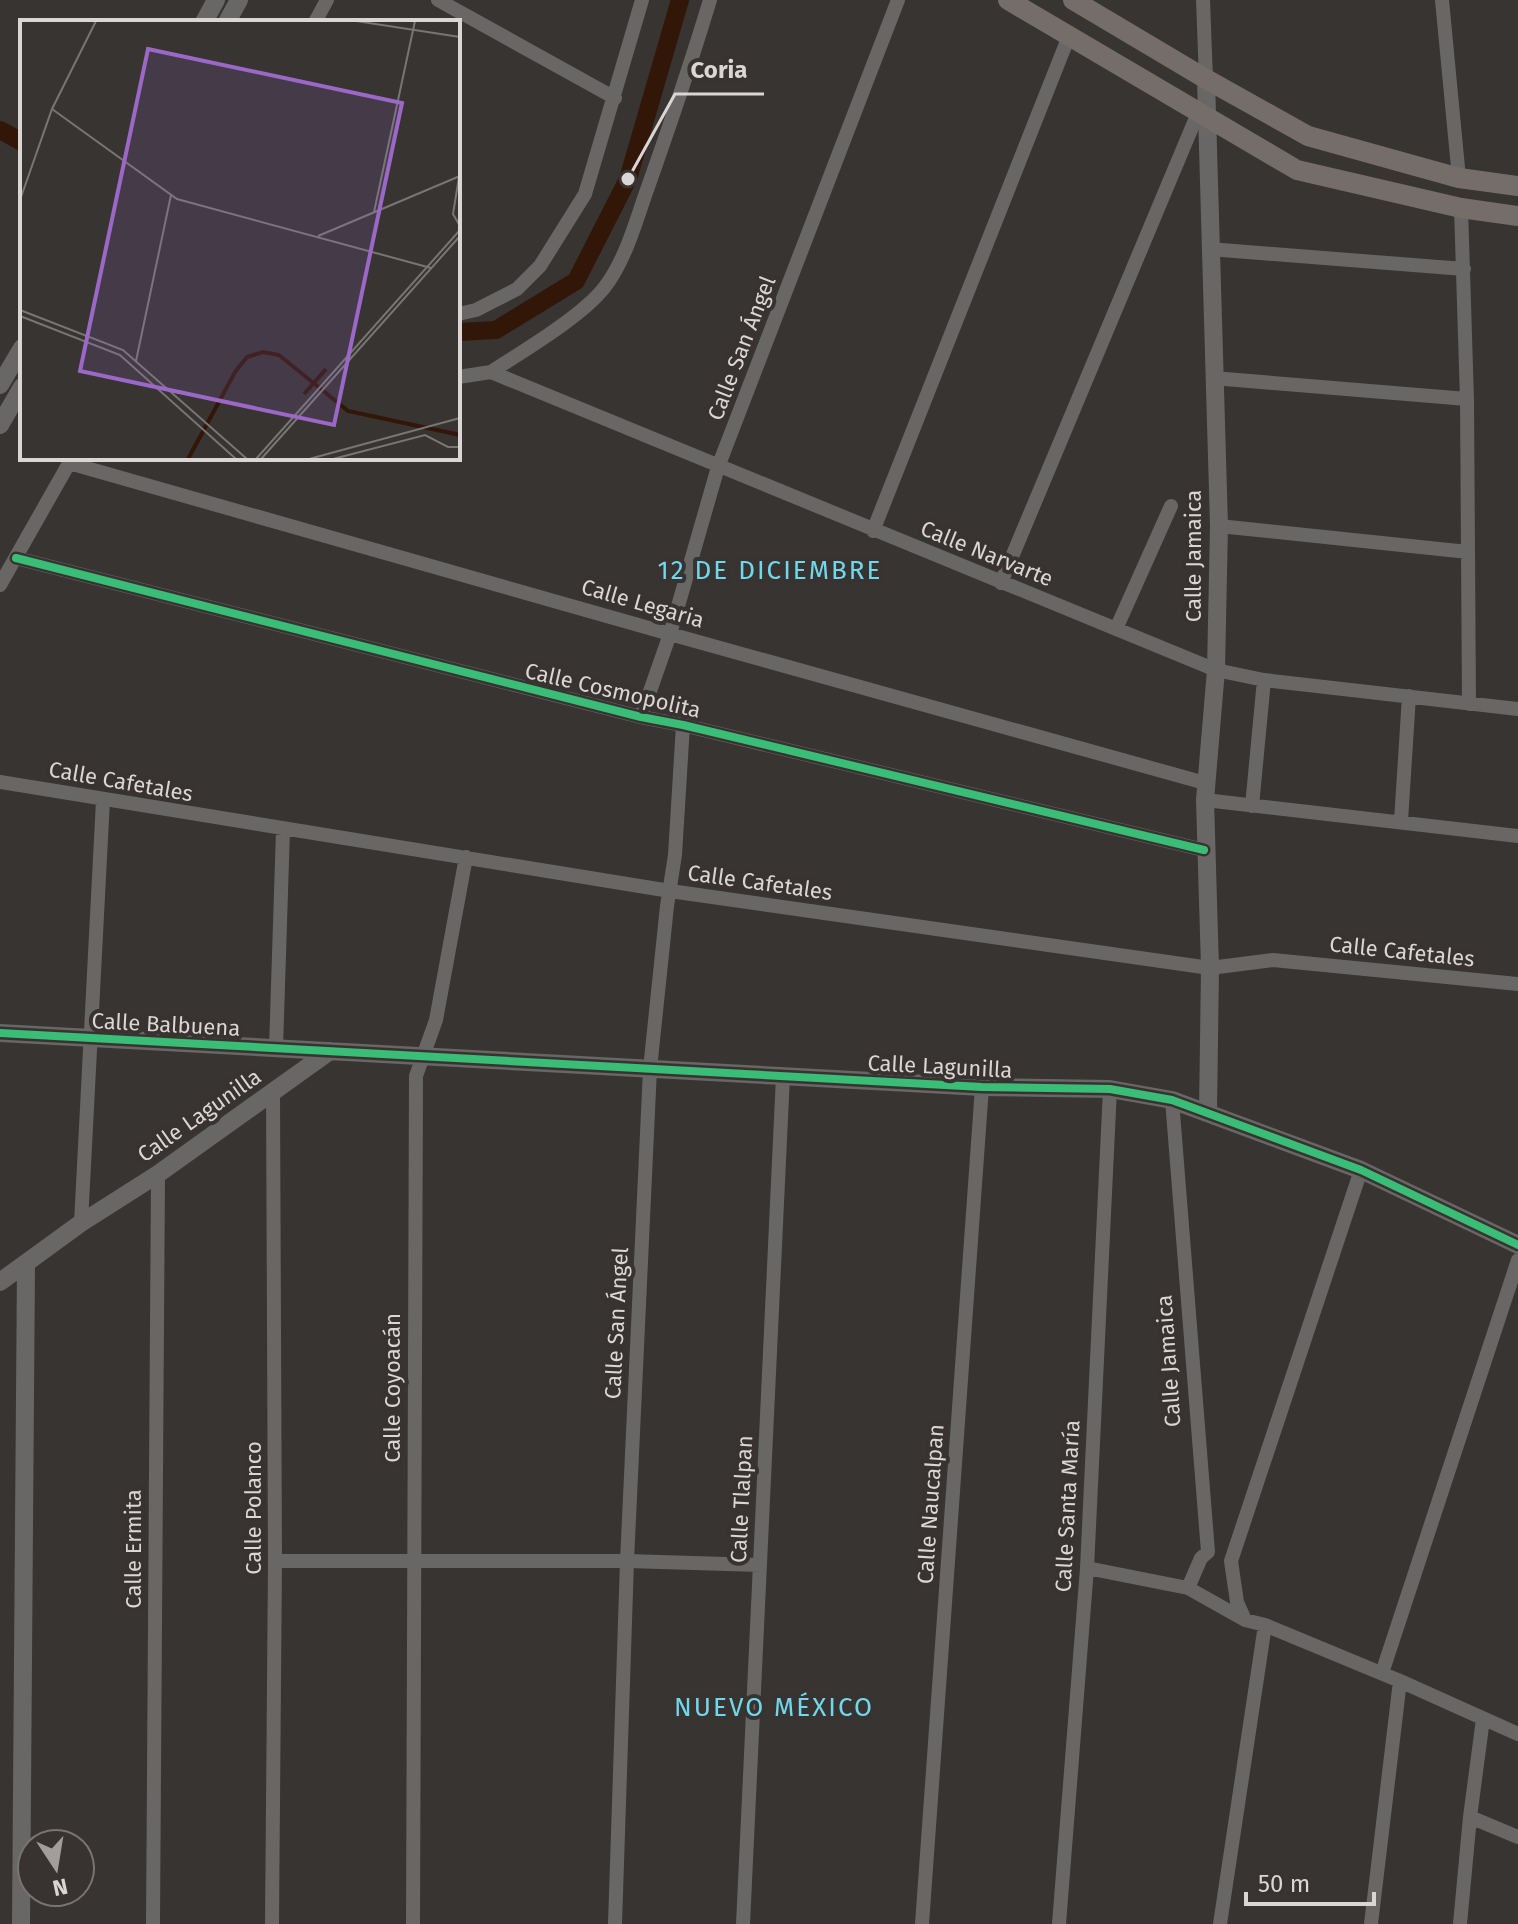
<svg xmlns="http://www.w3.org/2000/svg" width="1518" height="1924" font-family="'Fira Sans',sans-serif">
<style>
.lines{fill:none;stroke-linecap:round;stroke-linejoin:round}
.canal{stroke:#321608;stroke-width:18}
.street{stroke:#686766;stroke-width:14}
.secondary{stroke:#686766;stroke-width:18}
.primary{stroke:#756d69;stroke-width:20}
.cycleway-casing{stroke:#383331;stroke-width:13}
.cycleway{stroke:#3abd76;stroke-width:8}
.labels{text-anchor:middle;stroke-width:8;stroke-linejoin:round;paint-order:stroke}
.street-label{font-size:22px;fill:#d9d6d5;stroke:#383331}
.quarter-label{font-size:26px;letter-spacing:2px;fill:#70d8eb;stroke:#383331}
.inset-river{fill:none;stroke:#321608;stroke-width:4}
.inset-road{fill:none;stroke:#787573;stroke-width:2}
.view{fill:#9c68c7;fill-opacity:0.15;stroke:#9c68c7;stroke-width:4}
.inset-edge{fill:none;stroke:#d9d6d5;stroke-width:4}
.leader{fill:none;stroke:#d9d6d5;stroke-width:3}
.callout-dot{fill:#d9d6d5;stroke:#383331;stroke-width:3}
.callout-label{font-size:24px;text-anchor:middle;font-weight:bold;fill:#d9d6d5;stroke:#383331;stroke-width:8;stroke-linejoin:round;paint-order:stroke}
</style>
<rect width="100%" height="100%" fill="#373432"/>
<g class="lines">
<path class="canal" d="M0 130 22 142
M458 332 496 330 576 281 628 179 680 0"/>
<path class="street" d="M438 0 615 98
M1203 0 1206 79
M1442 0 1459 178
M315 22 327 0
M1461 208 1467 399 1469 704
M1209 249 1464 269
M458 314 476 310 517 289 540 266 585 194 642 0
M491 372C523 351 581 317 604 288 626 260 636 220 648 187 670 125 691 63 710 0
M458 377 491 372 1216 670 1264 680 1518 709
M1213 378 1467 399
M69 463 670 634 1205 783
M1219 526 1468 552
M873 531 1069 36
M16 558 641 717 683 725 1204 850
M1001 583 1198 113
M0 585 72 458
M1116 629 1171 506
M641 717 670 634 718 467 898 0
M0 782 670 891 1210 968 1273 960 1518 984
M1205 800 1518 836
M1252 806 1264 680
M1401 821 1409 696
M276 1048 283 830
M1172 1100 1208 1552 1201 1558 1188 1588 1245 1620 1265 1625 1400 1681 1518 1734
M81 1223 103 800
M275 1561H627L760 1565
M1087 1568 1188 1588
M1245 1620 1237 1602 1231 1561 1361 1170
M1382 1673 1518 1260
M1470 1817 1518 1837
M153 1924 158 1174
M272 1924 275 1561 273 1092
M413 1924 416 1076 436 1020 466 857
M615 1924 627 1561 650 1069 667 906 675 855 683 725
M743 1924 783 1076
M922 1924 982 1087
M1059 1924 1087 1568 1110 1089
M1220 1924 1265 1625
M1371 1924 1400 1681
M1460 1924 1470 1817 1483 1719"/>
<path class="secondary" d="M204 22 216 0
M227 22 239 0
M1206 79 1219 526 1216 670 1205 800 1210 968 1208 1112
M0 385 22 348
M0 425 22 387
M0 1033 982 1087 1110 1089 1172 1100 1361 1170 1518 1245
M0 1282 81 1223 158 1174 330 1051
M21 1924 26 1263"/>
<path class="primary" d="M1008 0 1297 170 1461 208 1518 216
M1073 0 1206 79 1308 136 1459 178 1518 186"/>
<defs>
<path id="cycleway" d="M16 558 641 717 683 725 1204 850
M0 1033 982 1087 1110 1089 1172 1100 1361 1170 1518 1245"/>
</defs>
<use href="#cycleway" class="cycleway-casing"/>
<use href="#cycleway" class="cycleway"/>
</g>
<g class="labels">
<g class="street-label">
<text transform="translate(741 348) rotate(-69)" y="8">Calle San Ángel</text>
<text transform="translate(987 553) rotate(22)" y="8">Calle Narvarte</text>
<text transform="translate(1193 556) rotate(-90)" y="8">Calle Jamaica</text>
<text transform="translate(643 603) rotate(16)" y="8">Calle Legaria</text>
<text transform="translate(613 690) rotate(13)" y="8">Calle Cosmopolita</text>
<text transform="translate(121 781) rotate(10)" y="8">Calle Cafetales</text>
<text transform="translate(760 882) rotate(8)" y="8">Calle Cafetales</text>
<text transform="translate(1402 951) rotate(6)" y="8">Calle Cafetales</text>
<text transform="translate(166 1024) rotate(3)" y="8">Calle Balbuena</text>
<text transform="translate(940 1066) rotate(3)" y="8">Calle Lagunilla</text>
<text transform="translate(199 1115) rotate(-35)" y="8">Calle Lagunilla</text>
<text transform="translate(616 1323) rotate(-87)" y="8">Calle San Ángel</text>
<text transform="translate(1168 1361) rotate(-94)" y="8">Calle Jamaica</text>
<text transform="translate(392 1388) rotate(-90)" y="8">Calle Coyoacán</text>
<text transform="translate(741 1499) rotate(-87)" y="8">Calle Tlalpan</text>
<text transform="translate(930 1504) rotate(-86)" y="8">Calle Naucalpan</text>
<text transform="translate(1067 1506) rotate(-87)" y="8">Calle Santa María</text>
<text transform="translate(253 1508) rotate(-90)" y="8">Calle Polanco</text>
<text transform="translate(133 1549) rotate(-90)" y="8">Calle Ermita</text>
</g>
<g class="quarter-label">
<text x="770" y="579">12 DE DICIEMBRE</text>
<text x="774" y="1716">NUEVO MÉXICO</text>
</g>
</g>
<g transform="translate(20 20)">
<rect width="440" height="440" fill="#373432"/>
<path class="inset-river" d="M284 374 306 349M168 439 215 352 227 337 243 332 259 335 328 391 440 415"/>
<path class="inset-road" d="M336 1 440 17M32 89 157 179 411 248M439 157 433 194 440 206M0 180 32 89 76 1M354 192 395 1M298 216 440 156M0 290 103 330 227 439M0 296 100 335 216 439M116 341 151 175M236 439 440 210M241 439 440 216M289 439 440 398M313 439 405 415 428 427H440"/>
<path class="view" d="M128 29 382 83 314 405 60 351Z"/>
<rect width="440" height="440" class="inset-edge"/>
</g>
<path class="leader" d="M628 179L675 94H764"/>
<circle class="callout-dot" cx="628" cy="179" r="8"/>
<g class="callout-label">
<text x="719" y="78">Coria</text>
</g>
<g transform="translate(56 1868) rotate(168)"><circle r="38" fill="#383331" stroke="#787473" stroke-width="2"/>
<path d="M0-6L14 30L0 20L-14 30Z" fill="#a09d9c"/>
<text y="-12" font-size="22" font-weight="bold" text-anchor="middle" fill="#d9d6d5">N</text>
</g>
<path d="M1246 1892v12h128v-12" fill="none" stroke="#d9d6d5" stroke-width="4"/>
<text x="1258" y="1892" font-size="24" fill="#d9d6d5" stroke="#383331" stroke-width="6" paint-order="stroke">50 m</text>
</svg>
